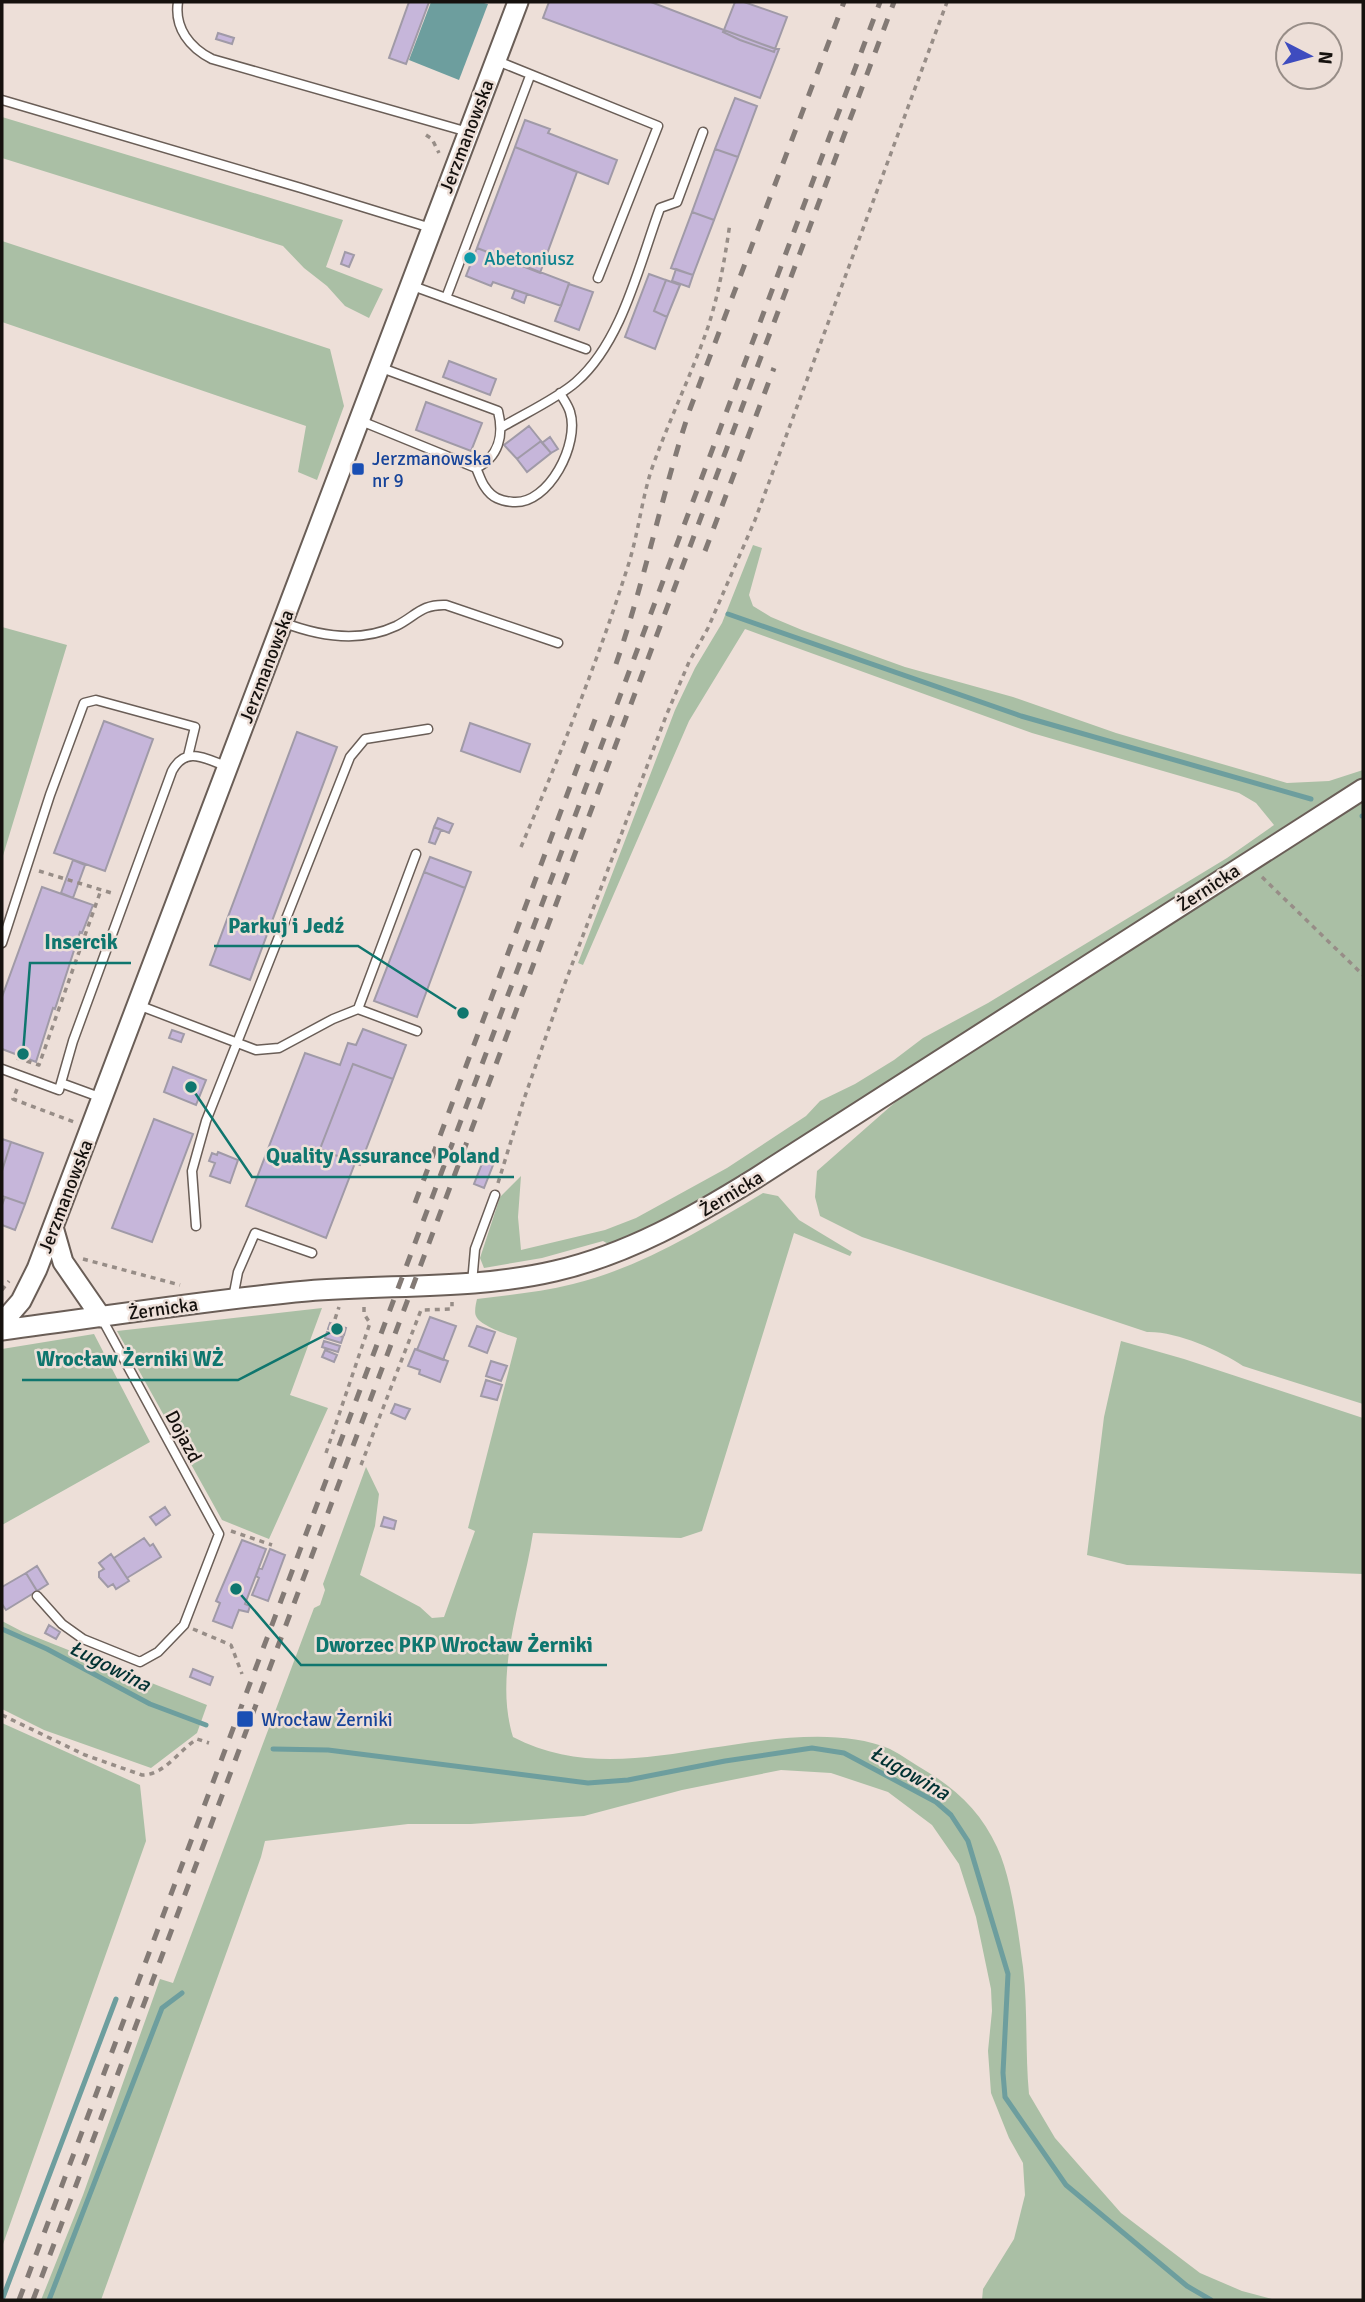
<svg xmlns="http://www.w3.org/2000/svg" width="1365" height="2302" font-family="Signika,sans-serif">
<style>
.green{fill:#aabfa5}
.water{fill:#6d9e9e}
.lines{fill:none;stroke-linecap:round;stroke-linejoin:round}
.stream{stroke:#6d9e9e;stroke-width:5}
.building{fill:#c6b6da;stroke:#a09aa7;stroke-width:2}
.service-casing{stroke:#6a5e57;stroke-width:11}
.tertiary-casing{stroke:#6a5e57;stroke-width:23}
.path{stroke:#978d87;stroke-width:3.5;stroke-dasharray:5 5;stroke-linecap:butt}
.service{stroke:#fff;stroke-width:8}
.tertiary{stroke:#fff;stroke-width:19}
.rail{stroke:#837a75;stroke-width:5;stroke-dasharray:12 12;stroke-linecap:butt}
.culture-dot{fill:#0f9aa8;stroke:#eddfd8;stroke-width:2.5}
.transit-dot{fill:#1a4fb4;stroke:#eddfd8;stroke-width:2.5}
.labels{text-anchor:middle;stroke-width:5;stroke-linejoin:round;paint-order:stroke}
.street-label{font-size:19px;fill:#15110e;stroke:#eddfd8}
.culture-label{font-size:19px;fill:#0d838f;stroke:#eddfd8;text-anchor:start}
.transit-label{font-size:19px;fill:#164399;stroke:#eddfd8;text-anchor:start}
.water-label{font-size:21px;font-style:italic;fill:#003132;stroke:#eddfd8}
.leader{fill:none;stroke:#0f766e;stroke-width:2.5}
.callout-dot{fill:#0f766e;stroke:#eddfd8;stroke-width:2.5}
.callout-label{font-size:21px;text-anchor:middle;font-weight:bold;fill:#0f766e;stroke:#eddfd8;stroke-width:5;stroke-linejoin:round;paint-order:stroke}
</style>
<rect width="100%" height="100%" fill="#eddfd8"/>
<path class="green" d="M2 117 343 220 326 267 383 289 369 318 345 306 327 286 304 268 283 246 2 158Z
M2 241 330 349 344 406 317 480 298 472 306 426 2 322Z
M753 545 762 548 749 595 753 606 771 617 802 630 905 667 1013 697 1116 733 1287 783 1329 781 1363 770V778L1322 802C1174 897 1028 993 880 1086 792 1142 707 1206 610 1245L603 1241 542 1258 484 1268 480 1258 500 1197 521 1176 518 1217 521 1250 605 1230 636 1218 727 1168 806 1116 820 1101 855 1084 894 1060 923 1038 988 1003 1227 858 1274 825 1256 803 1239 793 1032 733 745 629 689 721 583 965 578 963 675 710 695 668 722 623Z
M2 627 67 645 2 859Z
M1363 802V1404L1243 1366C1219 1350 1176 1331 1147 1332L862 1237 820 1216 815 1197 817 1171 900 1098Z
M763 1193 778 1196 799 1220 852 1252 850 1256 794 1233 702 1531 681 1538 533 1533C523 1599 493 1672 513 1737 577 1770 642 1759 711 1748 765 1740 837 1727 890 1749 902 1755 914 1764 926 1771 958 1790 982 1814 997 1847 1012 1879 1018 1932 1023 1967 1028 2009 1025 2052 1029 2094L1055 2138 1121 2213 1200 2273 1242 2291 1276 2300H982L983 2289 1014 2239 1025 2195 1023 2163 1009 2138 991 2093 988 2051 992 2011 991 1989 976 1917 959 1864 932 1825 888 1792 831 1773 781 1770 682 1790 584 1816 471 1824H408L265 1841 261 1857 101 2300H41L83 2195 160 1979 173 1983 314 1608 320 1605 325 1590 323 1584 366 1467 379 1494 375 1526 360 1575 420 1607 432 1618 444 1617 475 1531 468 1528 517 1338C508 1335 479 1325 476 1316 474 1312 476 1303 477 1299 509 1295 541 1292 573 1284 642 1267 703 1229 763 1193Z
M322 1308 290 1395 328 1408 269 1539 222 1520 117 1331Z
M94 1334 150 1442 2 1525V1349Z
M1121 1341 1184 1359 1363 1418V1574L1127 1565 1087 1555 1104 1417Z
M2 1621 23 1632 207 1705 197 1733 151 1768 44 1730 2 1709Z
M2 1723 140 1785 146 1841 2 2247Z"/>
<path class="water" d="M431 2H480L488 4 459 80 409 60Z"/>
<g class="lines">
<path class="stream" d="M728 614 1021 716 1311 799
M1362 816H1363
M2 1629 47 1649 150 1704 206 1725
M273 1749 328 1750 588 1783 628 1780 725 1761 812 1748 844 1753 936 1802 951 1815 968 1841 1008 1974 1003 2073 1005 2097 1066 2185 1187 2286 1211 2300
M2 2300 116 1999
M49 2300 162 2008 182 1993"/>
</g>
<path class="building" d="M409 2H429L406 64 389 58Z
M549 2H651L724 30 723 32 740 40 774 52 775 49H779L760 98 543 18Z
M735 2H744L787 17 775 49 724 30Z
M724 30 773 48 775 49 774 52 740 40 723 32Z
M218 33 234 38 232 44 216 39Z
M735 98 757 106 738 157 715 149Z
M525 120 550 129 548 133 617 160 608 184 515 147Z
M515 147 577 172 540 273 477 248Z
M715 149 738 157 714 220 692 212Z
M692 212 714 220 693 275 671 268Z
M477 248 569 283 561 306 493 282 491 286 466 276Z
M345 252 354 255 349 267 341 264Z
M676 269 693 275 689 287 672 281Z
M649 274 666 280 654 311 667 317 655 349 625 337Z
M666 280 680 285 667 317 654 311Z
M569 284 593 292 579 330 555 321Z
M515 290 527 294 524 303 512 298Z
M449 361 496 379 490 395 443 377Z
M426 402 482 423 471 451 416 430Z
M529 426 541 441 517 459 504 445Z
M550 437 558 449 551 453 542 443Z
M541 441 551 453 527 472 517 459Z
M104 721 153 739 105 871 54 853Z
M470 723 530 744 520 772 461 751Z
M297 732 337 747 250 980 210 965Z
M438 818 453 824 449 833 434 827Z
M434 827 441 830 435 844 429 842Z
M430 857 471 872 465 888 424 872Z
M73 860 85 865 73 898 61 893Z
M424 872 465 888 417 1017 374 1001Z
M42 887 93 905 82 933 80 932 55 1009 53 1008 36 1062 2 1049V997Z
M363 1029 406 1045 393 1079 353 1064 320 1149 355 1163 326 1238 246 1206 305 1053 340 1065 348 1043 356 1045Z
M172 1030 184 1034 181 1042 169 1038Z
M353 1064 393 1079 360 1165 320 1149Z
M173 1067 206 1080 196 1105 164 1092Z
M154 1119 193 1134 152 1242 112 1228Z
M2 1139 11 1142 2 1171Z
M11 1142 43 1153 25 1204 2 1196V1171Z
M218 1152 238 1160 230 1183 210 1176 215 1163 209 1161 212 1153 217 1155Z
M485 1156 495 1160 484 1188 474 1184Z
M5 1197 25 1204 15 1230 2 1225V1205Z
M430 1317 456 1326 443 1360 417 1350Z
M330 1323 346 1328 344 1335 328 1329Z
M477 1326 495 1332 487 1353 469 1346Z
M327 1332 343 1337 341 1343 325 1338Z
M324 1341 340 1346 338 1352 322 1347Z
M415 1349 448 1361 440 1382 419 1374 420 1370 408 1366Z
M325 1350 337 1355 334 1362 322 1357Z
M491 1361 507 1366 501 1381 486 1376Z
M486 1380 502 1385 497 1400 481 1396Z
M395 1404 410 1409 405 1419 391 1413Z
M165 1507 170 1515 156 1525 150 1517Z
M384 1517 396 1521 394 1529 381 1526Z
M144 1538 150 1546 153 1544 161 1557 127 1578 114 1558Z
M242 1540 266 1549 245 1604 250 1606 248 1612 239 1610 232 1628 213 1621 220 1603 216 1601Z
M270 1549 285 1555 268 1601 252 1595 259 1578 256 1576 259 1568 262 1569Z
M111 1554 129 1581 116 1589 113 1584 108 1587 99 1577V1572L104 1569 99 1563Z
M37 1566 48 1584 37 1591 26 1573Z
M26 1573 37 1591 6 1610 2 1604V1587Z
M49 1625 60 1632 56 1639 45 1633Z
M193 1669 213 1677 210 1685 190 1677Z"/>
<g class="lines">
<defs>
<path id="service" d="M178 2C174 28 190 48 212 59L468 132
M495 60 658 126 598 278
M2 100 301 188 431 228
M410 285 586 349
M446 298 530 76
M361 421 476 468C499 457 504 435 498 411L379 367
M502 427C524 414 558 398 576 382 622 342 639 265 660 208L677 202 703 132
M476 468C479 474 481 482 485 487 492 498 501 501 513 502 549 505 580 443 570 412 568 405 563 399 560 393
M282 622C318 636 360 643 396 626 416 616 421 604 446 605L558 643
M2 943 50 795 84 703 96 700 195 727 188 756
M138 1005 256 1050 279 1048 333 1019 358 1009 417 1031
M358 1009 416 854
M2 1069 59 1090 73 1041 172 771C186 745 206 759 228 767
M61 1083 102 1098
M196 1226 192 1171 206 1121 350 757 365 739 428 729
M472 1283 475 1249 495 1195
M233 1298 238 1272 255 1233 312 1253
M37 1596 62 1624 83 1639 140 1662 158 1652 184 1625 219 1534 101 1317"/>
<path id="tertiary" d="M53 1227 63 1262 101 1317
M2 1323 21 1301 37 1269 518 2
M2 1330C104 1317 205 1300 307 1291 389 1284 474 1290 555 1271 629 1254 693 1217 756 1178L1363 789"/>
</defs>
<use href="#service" class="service-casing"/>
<use href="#tertiary" class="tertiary-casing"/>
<path class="path" d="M426 135 432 139 439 153
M521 847C560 755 597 663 627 569 638 536 641 503 651 471 668 422 691 376 708 327 719 293 725 258 730 223
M39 871 115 894
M1262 877 1363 975
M17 1058 39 1065 101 890
M17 1089 13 1099 74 1122
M498 1183 524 1099 562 991 666 716 689 662 708 628 755 520 947 2
M83 1259 180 1285
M2 1290 9 1281
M335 1319 339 1307
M326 1453 370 1323 364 1314V1306
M361 1465 421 1310 452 1309V1302
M231 1531 272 1545
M193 1629 231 1645 242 1674
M2 1715 85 1755 142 1775C165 1775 179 1750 197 1739L209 1743"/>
<use href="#service" class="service"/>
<use href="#tertiary" class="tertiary"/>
<path class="rail" d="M705 551 774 368
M616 664C645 580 662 493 690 409L844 2
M415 1203 596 717
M19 2300 880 2
M33 2300 894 2"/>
</g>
<circle class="culture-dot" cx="470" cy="258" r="7"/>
<g class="transit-dot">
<rect x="351" y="462" width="14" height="14" rx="3.5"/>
<rect x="236" y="1710" width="18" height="18" rx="3.5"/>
</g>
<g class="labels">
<g class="street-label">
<text transform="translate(466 136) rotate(-69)" y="7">Jerzmanowska</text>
<text transform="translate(266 666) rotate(-69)" y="7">Jerzmanowska</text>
<text transform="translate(1208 887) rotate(-33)" y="7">Żernicka</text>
<text transform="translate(731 1193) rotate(-31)" y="7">Żernicka</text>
<text transform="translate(65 1196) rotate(-69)" y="7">Jerzmanowska</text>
<text transform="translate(163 1308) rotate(-8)" y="7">Żernicka</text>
<text transform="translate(184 1436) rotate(62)" y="7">Dojazd</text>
</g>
<g class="culture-label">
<text x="484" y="265">Abetoniusz</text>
</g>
<g class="transit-label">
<text x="372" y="465">Jerzmanowska<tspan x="372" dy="22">nr 9</tspan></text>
<text x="261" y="1726">Wrocław Żerniki</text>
</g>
<g class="water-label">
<text transform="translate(110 1666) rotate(27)" y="7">Ługowina</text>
<text transform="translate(910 1773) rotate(30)" y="7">Ługowina</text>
</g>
</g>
<path class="leader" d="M463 1013L358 946H214M23 1054L30 963H131M191 1087L252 1177H514M337 1329L238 1380H22M236 1589L301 1665H607"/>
<g class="callout-dot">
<circle cx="463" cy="1013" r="7"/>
<circle cx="23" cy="1054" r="7"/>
<circle cx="191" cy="1087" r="7"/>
<circle cx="337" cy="1329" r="7"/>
<circle cx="236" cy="1589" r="7"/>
</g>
<g class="callout-label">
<text x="286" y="933">Parkuj i Jedź</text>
<text x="81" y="949">Insercik</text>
<text x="383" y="1163">Quality Assurance Poland</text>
<text x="130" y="1366">Wrocław Żerniki WŻ</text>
<text x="454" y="1652">Dworzec PKP Wrocław Żerniki</text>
</g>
<rect width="1365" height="2302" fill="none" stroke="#15110e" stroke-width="7"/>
<g transform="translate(1309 56) rotate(96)"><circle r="33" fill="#eddfd8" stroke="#978d87" stroke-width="2"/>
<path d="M0-5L12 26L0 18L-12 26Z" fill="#3e4cbf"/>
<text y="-10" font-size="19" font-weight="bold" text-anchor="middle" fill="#15110e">N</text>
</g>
</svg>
